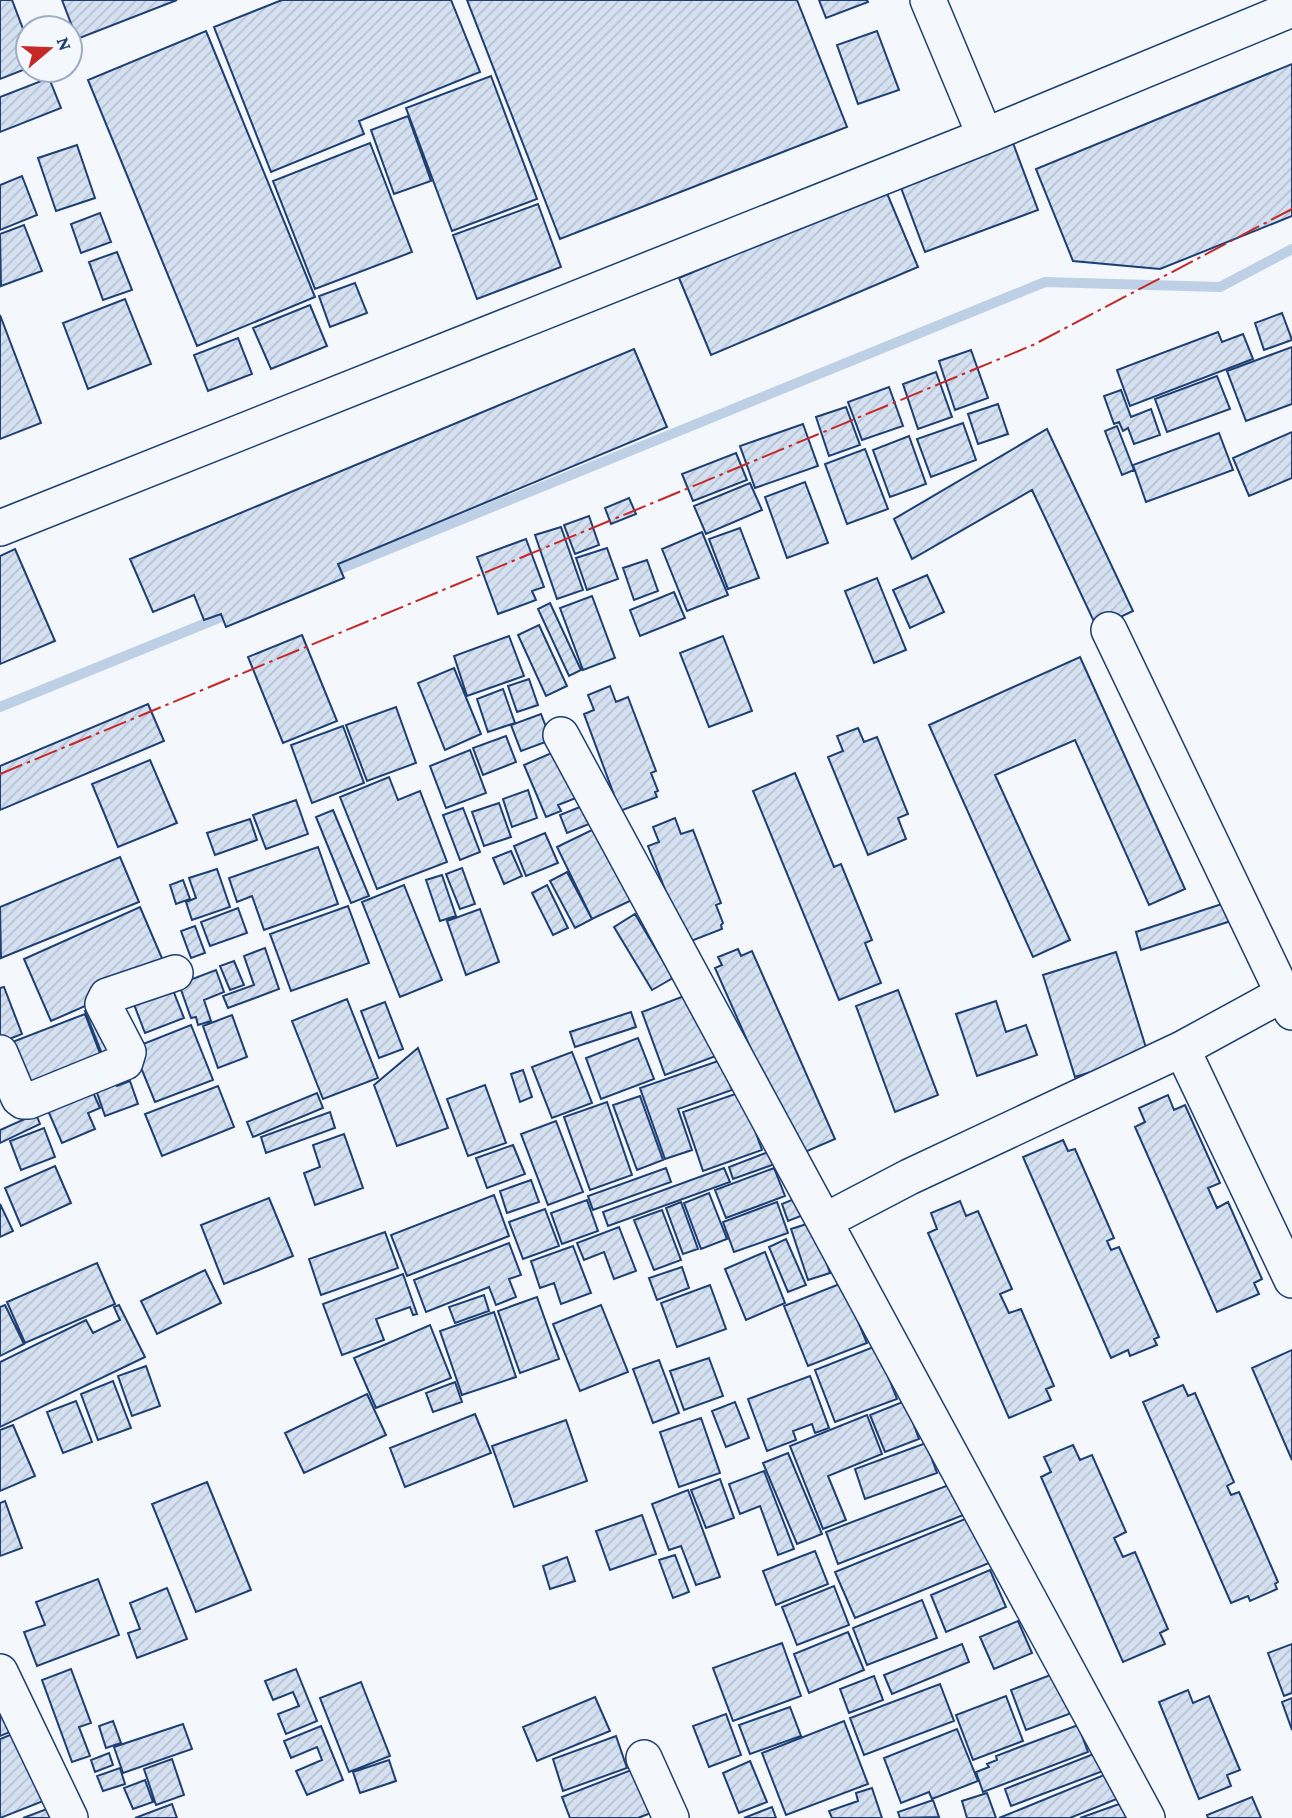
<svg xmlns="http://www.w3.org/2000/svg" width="1292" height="1818" font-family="'Crimson Pro',serif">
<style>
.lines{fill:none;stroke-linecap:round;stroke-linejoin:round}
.stream{stroke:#bed0e5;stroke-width:10}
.building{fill:url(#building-hatch);stroke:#1d3f73;stroke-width:2}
.minor-casing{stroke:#1d3f73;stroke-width:38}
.minor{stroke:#f4f7fb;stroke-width:35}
.power{stroke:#c62828;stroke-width:2;stroke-dasharray:24 5 3.5 5;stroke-linecap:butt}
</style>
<defs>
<pattern id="building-hatch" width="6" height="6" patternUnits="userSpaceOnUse" patternTransform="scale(1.75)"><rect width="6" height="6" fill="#d5e0f0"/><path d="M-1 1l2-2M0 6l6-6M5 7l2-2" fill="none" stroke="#b6c1d1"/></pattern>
</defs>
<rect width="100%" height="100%" fill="#f4f7fb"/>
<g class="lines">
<path class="stream" d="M330 573 1045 282 1220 287 1292 249
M0 707 231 613"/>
</g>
<path class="building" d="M0 0H12L28 42V68L0 79Z
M62 0H177L77 39Z
M282 0H451L480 72 359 121 364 134 271 172 214 27Z
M467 0H797L847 127 560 239Z
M819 0H867L868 2 826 18Z
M206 31 315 297 197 346 88 80Z
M877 31 899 90 858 104 837 45Z
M1292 64V216L1160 269 1073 261 1036 169Z
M491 76 537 199 452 231 406 108Z
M49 78 61 108 0 132V97Z
M408 116 431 181 394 194 371 130Z
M370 143 412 252 315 289 273 181Z
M1013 143 1038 210 925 252 900 185Z
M77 145 95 198 56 211 38 158Z
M22 176 37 215 0 230V185Z
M886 191 918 267 711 355 679 278Z
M538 204 561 267 477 299 453 235Z
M100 213 111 242 81 253 71 224Z
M24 225 42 271 1 286 0 234Z
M117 252 132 290 103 300 89 262Z
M355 283 367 313 330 327 319 296Z
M125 299 151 364 88 389 63 323Z
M310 305 327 346 271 369 253 328Z
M1282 313 1292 340 1264 350 1255 323Z
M0 315 41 423 0 439Z
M1218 332 1222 342 1243 334 1253 359 1130 406 1117 370Z
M238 338 252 374 208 391 194 355Z
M1292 347V404L1246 421 1227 371Z
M634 349 667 427 338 564 344 578 226 627 221 614 204 620 194 595 153 612 130 559Z
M971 350 988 398 955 410 939 361Z
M936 372 952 417 918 429 903 384Z
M1217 376 1230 409 1167 432 1155 399Z
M889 387 903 426 862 440 848 402Z
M1121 390 1131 417 1151 409 1160 435 1134 444 1128 428 1123 431 1119 422 1114 424 1104 396Z
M998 404 1008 434 978 444 968 414Z
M846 407 860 445 829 456 816 417Z
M963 423 976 460 931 477 917 439Z
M803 424 818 466 755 488 740 446Z
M1117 426 1134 470 1122 475 1105 431Z
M1047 429 1133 611 1097 628 1032 490 912 559 894 519Z
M1292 432V478L1249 496 1233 458Z
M1219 433 1233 470 1146 502 1133 465Z
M909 436 926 484 890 497 873 450Z
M865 449 888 509 847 524 825 464Z
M736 453 747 480 693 501 682 474Z
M805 482 828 543 787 558 765 497Z
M750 483 762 510 706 534 694 506Z
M629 498 636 514 611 524 605 508Z
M589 516 599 545 575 554 564 525Z
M561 527 583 590 557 599 535 535Z
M740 528 759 578 728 589 709 539Z
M702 532 728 595 687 611 662 549Z
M526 539 544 587 532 591 536 600 498 614 477 557Z
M607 548 618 579 587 590 576 558Z
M15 549 55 641 0 664V556Z
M647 560 658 591 634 600 623 568Z
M927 575 944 612 910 628 893 590Z
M877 578 906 650 874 663 845 591Z
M674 592 685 618 640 636 630 610Z
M592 596 615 658 583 670 560 608Z
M550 603 581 670 569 676 538 609Z
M539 625 567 686 546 696 518 635Z
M302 635 337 721 283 743 248 657Z
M509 636 524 676 467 696 454 656Z
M723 636 752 711 709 727 680 653Z
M1080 657 1185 889 1149 905 1075 740 995 775 1070 940 1033 957 929 725Z
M454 668 481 734 445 750 418 683Z
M529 679 538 705 517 712 508 686Z
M610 686 616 702 628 697 656 771 651 773 658 791 655 792 657 797 620 811 584 714 594 710 588 695Z
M503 689 515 723 488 732 477 699Z
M148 704 164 741 0 810V766Z
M396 707 416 763 367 781 346 725Z
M541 714 551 740 521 751 511 725Z
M343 726 364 783 312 803 291 745Z
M858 728 864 742 877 737 908 814 898 818 906 839 868 855 828 757 843 751 837 736Z
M506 736 516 762 483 775 473 748Z
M470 750 486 793 446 808 430 766Z
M556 751 576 798 558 805 561 811 546 817 524 765Z
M150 760 177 823 118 847 92 784Z
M795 773 834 867 841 864 872 940 865 943 881 983 839 1000 753 791Z
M389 777 398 800 420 791 447 862 377 889 340 797Z
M528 790 537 818 512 827 503 799Z
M296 800 308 834 266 849 253 815Z
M499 803 511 837 484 846 472 812Z
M587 804 594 822 567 833 560 815Z
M463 808 480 852 460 860 443 815Z
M333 810 369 896 351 903 316 817Z
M675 818 681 834 693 830 721 903 716 905 723 923 721 925 722 929 686 943 648 846 659 842 653 827Z
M250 819 257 840 215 855 207 833Z
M598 827 634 899 592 919 557 847Z
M545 833 558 863 526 876 514 846Z
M318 847 338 904 264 930 252 896 237 902 229 878Z
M511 851 522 876 504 884 493 858Z
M120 857 139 902 1 958 0 907Z
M462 868 475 904 460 909 446 874Z
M217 869 230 907 192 920 186 902 196 898 189 878Z
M567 872 592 919 575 928 550 881Z
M442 875 456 916 440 921 426 880Z
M183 880 190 899 176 904 170 885Z
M404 885 442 980 400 997 362 902Z
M547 885 568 928 553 935 532 893Z
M1231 901 1237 919 1141 950 1136 932Z
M348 906 369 963 291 991 270 934Z
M140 907 167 970 51 1021 24 959Z
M238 908 247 933 210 946 201 922Z
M480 909 499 962 466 975 447 921Z
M635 914 673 978 652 990 614 927Z
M195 926 205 953 191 958 181 931Z
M265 948 279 989 228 1008 223 996 254 985 244 956Z
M738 949 741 956 752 951 835 1139 798 1155 715 968 722 965 718 957Z
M1116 952 1148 1054 1075 1077 1043 975Z
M234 961 244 985 230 990 220 966Z
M216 970 224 992 204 1000 211 1021 198 1025 196 1017 191 1018 179 984Z
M169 980 184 1018 145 1033 130 994Z
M4 987 22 1034 2 1042 0 1036V988Z
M898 990 938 1095 895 1112 856 1006Z
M692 993 716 1056 665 1075 642 1012Z
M347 999 378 1078 323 1099 292 1021Z
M996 1001 1006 1032 1026 1025 1037 1055 977 1076 956 1014Z
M385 1002 403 1049 379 1058 361 1011Z
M102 1005 121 1052 104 1059 85 1011Z
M631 1012 636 1027 575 1047 570 1032Z
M85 1014 104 1064 25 1093 7 1044Z
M232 1015 247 1057 218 1068 203 1026Z
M191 1025 213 1080 155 1102 133 1048Z
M638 1038 654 1079 601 1099 586 1058Z
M418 1048 448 1128 397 1146 374 1085Z
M572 1052 592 1103 552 1118 532 1067Z
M721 1060 732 1090 678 1109 692 1150 665 1159 640 1088Z
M523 1070 532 1097 520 1102 511 1074Z
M113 1077 117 1086 130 1081 138 1104 105 1116 94 1084Z
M88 1081 100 1108 88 1113 95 1129 62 1143 43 1099Z
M485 1085 506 1143 468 1156 447 1099Z
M218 1086 234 1127 162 1156 145 1114Z
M741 1092 762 1150 703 1171 683 1112Z
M317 1093 323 1108 253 1137 247 1122Z
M1168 1095 1174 1110 1185 1105 1220 1183 1208 1188 1217 1208 1228 1202 1262 1279 1254 1283 1259 1294 1217 1312 1135 1127 1145 1122 1139 1108Z
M640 1096 663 1160 637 1170 613 1105Z
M607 1102 632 1175 590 1190 564 1117Z
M330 1112 335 1128 266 1153 261 1137Z
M36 1114 40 1124 0 1143V1130Z
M556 1121 583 1192 548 1205 521 1134Z
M44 1128 55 1157 21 1170 10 1141Z
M344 1134 363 1188 315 1205 304 1173 320 1167 313 1145Z
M1063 1140 1068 1151 1075 1149 1114 1238 1107 1241 1111 1250 1119 1247 1159 1337 1154 1339 1157 1345 1130 1356 1128 1350 1111 1358 1023 1157Z
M513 1145 525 1174 487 1188 476 1158Z
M771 1151 775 1164 733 1179 729 1167Z
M55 1166 71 1203 21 1226 5 1188Z
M666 1168 671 1182 593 1210 588 1196Z
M724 1168 730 1182 608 1226 603 1212Z
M774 1168 785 1196 726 1218 715 1190Z
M531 1180 539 1202 507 1213 500 1191Z
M709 1193 727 1239 701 1249 684 1203Z
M494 1195 509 1236 407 1276 391 1235Z
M799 1197 806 1214 788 1221 782 1204Z
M269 1198 293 1256 224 1284 201 1225Z
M587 1200 598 1231 562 1244 551 1213Z
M960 1201 966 1216 978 1211 1012 1289 1000 1294 1009 1313 1021 1309 1054 1386 1046 1389 1051 1400 1009 1418 928 1233 937 1229 931 1213Z
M681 1202 698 1249 683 1254 666 1208Z
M777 1202 788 1233 734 1252 723 1222Z
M0 1204 13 1231 0 1237Z
M545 1209 559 1246 523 1259 509 1222Z
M662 1210 681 1260 654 1270 634 1220Z
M813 1222 830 1273 808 1280 791 1229Z
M619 1227 636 1271 614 1279 604 1252 584 1260 577 1243Z
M385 1232 398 1268 321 1295 309 1259Z
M786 1239 806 1285 788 1292 769 1247Z
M509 1243 521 1275 509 1279 516 1297 496 1305 489 1287 426 1312 414 1280Z
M573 1246 591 1293 561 1304 554 1283 540 1288 531 1261Z
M765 1252 785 1303 746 1320 725 1269Z
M97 1263 115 1304 25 1343 7 1302Z
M682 1267 689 1288 657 1300 649 1278Z
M205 1270 221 1303 157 1334 141 1301Z
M403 1274 417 1314 413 1315 410 1307 376 1319 384 1340 342 1355 323 1304Z
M842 1283 867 1343 808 1366 784 1306Z
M710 1285 726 1329 677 1347 661 1303Z
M484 1295 489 1311 455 1323 449 1307Z
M537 1297 559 1359 520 1373 498 1311Z
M5 1305 24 1344 0 1356V1307Z
M119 1305 145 1357 0 1427V1362L86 1320 93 1333 120 1320 114 1307Z
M601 1305 628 1372 580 1391 553 1324Z
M494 1312 516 1377 462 1395 440 1331Z
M430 1325 451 1378 376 1408 354 1358Z
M876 1346 897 1399 835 1422 815 1370Z
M1292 1350V1460L1252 1368Z
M709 1358 723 1396 684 1410 670 1371Z
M659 1360 679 1413 653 1423 633 1369Z
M146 1366 160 1406 132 1416 118 1376Z
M810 1376 829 1428 815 1433 812 1424 793 1431 796 1440 767 1451 748 1399Z
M113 1381 131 1428 98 1440 81 1394Z
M455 1382 462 1402 433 1412 426 1393Z
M1183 1385 1188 1396 1195 1393 1234 1482 1227 1486 1231 1495 1239 1492 1278 1582 1275 1584 1277 1589 1250 1601 1248 1596 1231 1603 1143 1402Z
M367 1394 386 1435 304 1473 285 1433Z
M76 1401 92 1442 63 1453 47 1412Z
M905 1401 919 1439 885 1452 870 1415Z
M735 1402 749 1438 726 1447 712 1411Z
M475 1414 491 1453 405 1487 390 1448Z
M867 1415 882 1454 828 1476 846 1520 823 1529 790 1446Z
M701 1418 720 1473 679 1487 660 1432Z
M566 1420 587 1481 514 1507 492 1446Z
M13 1425 35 1476 0 1491V1430Z
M926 1443 937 1473 865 1499 855 1469Z
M1073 1445 1080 1460 1092 1455 1126 1532 1114 1538 1123 1557 1135 1552 1168 1629 1160 1633 1165 1644 1123 1662 1041 1477 1051 1472 1044 1457Z
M788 1453 822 1534 797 1544 763 1463Z
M764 1471 794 1549 778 1555 760 1506 740 1514 729 1484Z
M720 1479 734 1518 706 1528 691 1490Z
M207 1482 251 1590 196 1612 152 1504Z
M954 1483 966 1514 838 1564 826 1532Z
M688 1490 720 1577 696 1585 681 1546 669 1550 652 1504Z
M5 1501 22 1548 0 1556V1503Z
M642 1515 656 1554 610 1570 596 1531Z
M975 1515 994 1561 855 1618 835 1572Z
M815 1551 828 1584 776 1605 763 1571Z
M675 1555 689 1592 673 1598 659 1560Z
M567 1557 575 1581 550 1589 543 1566Z
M990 1570 1006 1607 946 1632 931 1595Z
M98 1579 119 1635 37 1666 24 1632 45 1625 36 1602Z
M834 1586 849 1625 797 1645 782 1607Z
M167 1588 187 1639 137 1658 128 1633 140 1629 130 1603Z
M922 1600 937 1638 867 1665 853 1628Z
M1018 1621 1032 1653 994 1669 980 1637Z
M848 1632 864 1670 809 1693 794 1654Z
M782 1643 801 1696 733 1721 713 1668Z
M962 1644 969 1662 892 1694 884 1675Z
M1292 1644V1693L1284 1696 1268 1653Z
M71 1669 91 1723 79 1727 90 1756 72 1762 42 1680Z
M296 1669 317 1721 286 1734 278 1714 299 1706 293 1692 273 1700 265 1681Z
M1061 1671 1077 1711 1026 1730 1011 1690Z
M874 1676 883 1700 849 1713 840 1689Z
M361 1682 390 1756 349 1772 320 1698Z
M940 1684 954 1721 864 1755 850 1718Z
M1188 1690 1193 1703 1209 1696 1240 1770 1227 1775 1231 1786 1199 1799 1159 1702Z
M1006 1696 1023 1741 973 1760 956 1715Z
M595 1697 610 1731 537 1761 523 1727Z
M1292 1698V1730L1282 1702Z
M790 1707 801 1736 750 1754 739 1725Z
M0 1711 10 1732 0 1736Z
M726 1714 741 1755 709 1767 693 1726Z
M113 1721 121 1743 106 1748 99 1726Z
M844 1721 868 1784 786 1815 762 1753Z
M183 1724 192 1749 123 1773 114 1747Z
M1078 1725 1088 1752 983 1792 976 1772 989 1767 987 1764 997 1760 996 1756Z
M321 1726 343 1780 307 1795 296 1771 322 1760 317 1747 291 1758 284 1741Z
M25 1729 51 1798 0 1818V1739Z
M957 1729 978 1781 932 1799 929 1792 901 1803 884 1758Z
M616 1736 627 1768 563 1791 553 1759Z
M109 1753 113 1765 95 1772 91 1760Z
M1096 1753 1103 1771 1011 1806 1005 1789Z
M172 1759 184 1795 156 1805 144 1769Z
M389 1760 396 1781 360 1793 353 1772Z
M750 1761 767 1802 739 1813 723 1773Z
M639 1767 656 1811 638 1818H570L562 1797Z
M120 1768 125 1784 103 1791 97 1776Z
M1109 1773 1119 1798 1070 1818H999Z
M145 1780 153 1802 133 1809 124 1788Z
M872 1788 882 1818H832L829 1811 858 1801 856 1793Z
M987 1793 996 1818H967L962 1801Z
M1252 1797 1261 1818H1208L1207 1815Z
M933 1800 939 1817 900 1818 898 1812Z
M1122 1803 1128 1818H1080Z
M172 1804 177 1818H135Z
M55 1806 60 1818H23Z
M772 1807 776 1818H744Z"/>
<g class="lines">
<defs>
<path id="minor" d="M928 0 985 136
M0 528 985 136 1292 9
M1109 630 1292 1012
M561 735 1147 1818
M1182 1049 1292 1280
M0 1053 19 1098 23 1101H29L125 1062 128 1052 103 1004 107 996 175 973
M825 1221 909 1177 1182 1049 1292 989
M0 1672 70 1818
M644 1758 671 1818"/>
</defs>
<use href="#minor" class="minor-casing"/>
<use href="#minor" class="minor"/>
<path class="power" d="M0 774 1033 345 1292 209"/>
</g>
<g transform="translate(49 49) rotate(71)"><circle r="33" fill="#f4f7fb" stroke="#9eadc5" stroke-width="2"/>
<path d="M0-5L12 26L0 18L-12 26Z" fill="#c62828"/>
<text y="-10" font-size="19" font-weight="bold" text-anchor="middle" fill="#1d3f73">N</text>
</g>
</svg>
